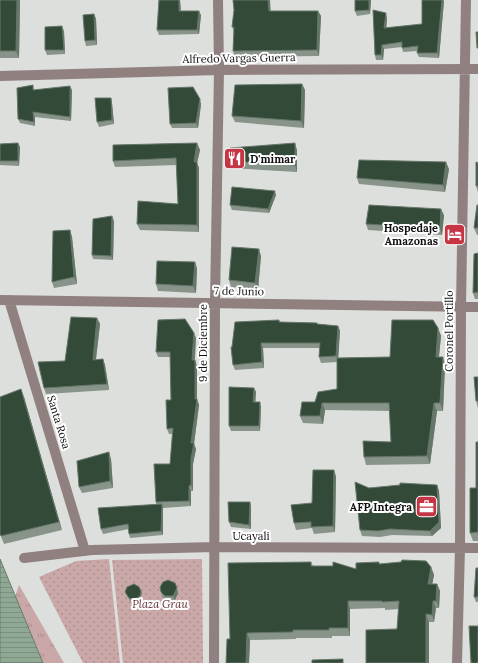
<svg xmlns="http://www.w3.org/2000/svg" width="478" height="663" font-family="Lora,serif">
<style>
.grass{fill:url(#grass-tufts)}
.park{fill:url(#park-dots)}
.water{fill:url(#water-rules);stroke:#697b6c}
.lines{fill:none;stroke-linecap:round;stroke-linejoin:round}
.minor{stroke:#908180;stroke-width:10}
.wall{fill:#88948a}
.shaded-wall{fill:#667769}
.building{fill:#344a38;stroke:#667769}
.labels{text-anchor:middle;stroke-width:4;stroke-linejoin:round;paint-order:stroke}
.street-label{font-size:11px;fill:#0f100f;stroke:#fff}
.poi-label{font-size:11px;font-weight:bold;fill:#0f100f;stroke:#fff;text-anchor:end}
.park-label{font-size:11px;font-style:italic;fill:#602f30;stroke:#fff}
</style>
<defs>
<pattern id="grass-tufts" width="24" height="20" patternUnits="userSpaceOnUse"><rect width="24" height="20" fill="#c9a8a7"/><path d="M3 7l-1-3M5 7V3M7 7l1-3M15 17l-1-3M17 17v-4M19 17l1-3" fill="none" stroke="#ab908f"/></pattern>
<pattern id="park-dots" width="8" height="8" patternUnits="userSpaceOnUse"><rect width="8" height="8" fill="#c9a8a7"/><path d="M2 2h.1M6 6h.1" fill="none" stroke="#ab908f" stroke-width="1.8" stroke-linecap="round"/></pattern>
<pattern id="water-rules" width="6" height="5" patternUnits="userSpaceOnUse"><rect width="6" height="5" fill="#90a994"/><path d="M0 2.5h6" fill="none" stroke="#7b907e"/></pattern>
</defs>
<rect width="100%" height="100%" fill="#dcdfdc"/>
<path class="grass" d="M19 585 64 663H43L15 597Z"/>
<path class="park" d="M109 559 120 663H83L39 577 76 561Z
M202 559 203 663H123L112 560Z"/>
<path class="water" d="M0 559 43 663H0Z"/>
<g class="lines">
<path class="minor" d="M0 76 219 70 478 69
M0 300 478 307
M9 300 85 551
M24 558 92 550 215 547 478 548
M214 663 215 302 219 70 218 0
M457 663 460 548 461 307 466 0"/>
</g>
<path class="wall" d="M0 0H20L19 58H0Z
M159 0H180L181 11 201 15 199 34 159 35 157 30Z
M233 0H270V11H318L321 16 319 56 235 57 233 51 234 31 232 27 234 10Z
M371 0 370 14 357 16 355 11Z
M422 0H444V1L439 58 419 57 417 53V51L403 52 402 47 384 49 383 60H376L375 55 387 18 386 28 422 24Z
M94 14 96 19 97 45 86 46 85 41Z
M64 31 65 54 47 55 45 50Z
M302 84 305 90 304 128 235 122 232 116Z
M33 85 34 90H72L71 121 35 117V126L20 123 18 119Z
M111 98 112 103 114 124 99 127 97 122Z
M201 104 198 128H172L170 124Z
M18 143 20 147 19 166 0 165V144Z
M197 143 200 150 197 163 199 168V232L140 230 137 224 178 204 177 165 115 167 113 161Z
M297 150V172L231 168 228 161Z
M449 169 445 192 359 184 357 178Z
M476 186H478V192Z
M276 195 269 213 232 210 230 205Z
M478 205V235H477L474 228Z
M444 215 442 235 368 230 366 224Z
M114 221 113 260 93 259 92 255Z
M70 230 72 237 77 284 54 288 52 282Z
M478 253V299H475L473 293Z
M261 256 258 290 231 287 229 280Z
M197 268 196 293 158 291 156 284Z
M97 318 100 324 96 360 103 359 105 365 109 390 46 394 44 388 65 361Z
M279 320 280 322 317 323V324L338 326 340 331 338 358 390 357 438 328 441 336 439 357 445 365 443 411H437L430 464 366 465 364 457 391 442 390 411 325 410 323 424 303 423 300 416 315 402 337 389V362L321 363 319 357 320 348H263L264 368 235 370 233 365 232 347Z
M196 338 195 360 197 366V399L199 405 194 444 196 449 193 464V491H191V506L163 508V535L130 538 129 534V529L103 534 101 529 156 504V502L170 464 172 434H169L167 429 171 400 170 357H158L156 352Z
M478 377V408L476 401Z
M254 388 256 392 255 402 261 407 260 431H231L229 426Z
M24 397 62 530 4 544 0 534Z
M478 442V541H473L470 533 476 488Z
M111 459 113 488 82 493 79 487Z
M336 476 335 532 314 534 312 528 296 530 294 523Z
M437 485 439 491 441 528 432 536 392 535 380 537 362 536 360 530 369 488Z
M250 502 251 507V529L231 527 229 522Z
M311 562 313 566 356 569 379 564 431 567 434 575 432 584H437L440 591 439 608H436L434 622H429L397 629 399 609 385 610V608L350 609V636H332V638H296V639L250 640 249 663H226L230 639Z
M478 568V602H476L474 597Z
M175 583 178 593 175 600 167 601 162 597 161 592Z
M125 592 142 593 140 599 134 602 130 601Z"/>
<path class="shaded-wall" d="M17 0H20L19 58 16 51Z
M179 0H180L181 16 179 11Z
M268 0H270L271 16 269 11Z
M369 0H371L370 14 369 10Z
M442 0 444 1 439 58 437 53Z
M199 11 201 15 199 34 197 30Z
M318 11 321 16 319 56 317 50Z
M386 13 387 18 386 33 384 28Z
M94 14 96 19 97 45 95 40Z
M62 26 64 31 65 54 64 50Z
M382 45 384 49 383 60 381 55Z
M302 84 305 90 304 128 301 121Z
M70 86 72 90 71 121 70 117Z
M111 98 112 103 114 124 112 120Z
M200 99 201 104 198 128 196 123Z
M33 112 35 117V126L34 122Z
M18 143 20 147 19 166 18 161Z
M197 143 200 150 197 163 199 168V232L197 225 194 162Z
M295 143 297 150V172L295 165Z
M446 162 449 169 445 192 443 185Z
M275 191 276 195 269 213 268 209Z
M441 209 444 215 442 235 440 229Z
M112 216 114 221 113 260 111 256Z
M70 230 72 237 77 284 74 277Z
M259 249 261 256 258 290 255 283Z
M195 262 197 268 196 293 193 286Z
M97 318 100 324 95 366 93 360Z
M338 326 340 331 338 362 336 356Z
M438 328 441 336 438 365 436 357Z
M194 333 196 338 194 366 192 360Z
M261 343 263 348 264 368 262 362Z
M443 357 445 365 443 411 440 403Z
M103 359 105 365 109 390 107 384Z
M195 360 197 366V403V399L199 405 194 444 196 449 193 464V491L191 485V443L195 399Z
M254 388 256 392 255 407 253 402Z
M21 389 24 397 62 530 59 522Z
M260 402 261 407 260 431 259 426Z
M322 403 325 410 323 424 320 416Z
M434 403 437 411 430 464 427 456Z
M109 452 111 459 113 488 110 481Z
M334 470 336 476 335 532 333 526Z
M437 485 439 491 441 528 432 536 430 531Z
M189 486 191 491V506L189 501Z
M250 502 251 507V529L249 525Z
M162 504 163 508V535L161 531Z
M431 567 434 575 431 591 428 584Z
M437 584 440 591 439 608 436 601Z
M177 588 178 593 175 600 173 596Z
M141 591 142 593 140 599V596Z
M348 601 350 609V636L348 628Z
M433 601 436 608 434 622 432 615Z
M426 614 429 622V663H426Z
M247 633 250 640 249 663H246Z"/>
<path class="building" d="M0 0H17L16 51H0Z
M159 0H179V11H199L197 30H157Z
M233 0H268L269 11H318L317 50 233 51 234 27H232L234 10Z
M355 0H369V10L355 11Z
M422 0H442L437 53H417L418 46 402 48V42L382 45 381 55H375L373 10 386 13 384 28 422 24Z
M94 14 95 40 85 41 83 15Z
M62 26 64 50H45V27Z
M476 32H478V48H477Z
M302 84 301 121 232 116 235 85Z
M33 85V90L70 86V117L33 112 34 122 18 119 17 88Z
M193 87 200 99 196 123 170 124 168 88Z
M95 98H111L112 120 97 122Z
M18 143V161H0V144Z
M197 143 194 162H197V225L137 224 138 201 178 204 176 158 113 161V145Z
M295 143V165L228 161 230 148Z
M359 160 446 162 443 185 357 178Z
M476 162 478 163V186H476Z
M232 187 275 191 268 209 230 205Z
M369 205 441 209 440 229 366 224Z
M477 205H478V228H474Z
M112 216 111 256 92 255 93 219Z
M70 230 74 277 52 282 53 231Z
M232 247 259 249 255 283 229 280Z
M478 253V292L473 293 474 254Z
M157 261 195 262 193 286 156 284Z
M71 317 97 318 93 360 103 359 107 384 44 388 38 362 65 361Z
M185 319 194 333 192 360H195V399H197L191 443H194L191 459V485L189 486V501L156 502 154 464H170L173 428 167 429 166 400H171L170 352H156L158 320Z
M279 320V322L317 323V324L338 326 336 356 319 357 320 343H261L262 362 233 365 231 347H232L235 322Z
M392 320H433L438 328 436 357H443L440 403H434L427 456 364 457 363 441 391 442 389 403H322L320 416H300L302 402H315L318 392 337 389V358L390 357Z
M474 377H478V401H476Z
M229 387 254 388 253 402H260L259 426H229Z
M21 389 59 522 1 536 0 534V397Z
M476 442H478V532L470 533V488H476Z
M109 452 110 481 79 487 77 461Z
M313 470H334L333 526 311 527V522L294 523 291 505 312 503Z
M355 482 369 488 400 485V483L437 485 439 522 430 531 390 529 378 531 360 530Z
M228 502H250L249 525 229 522Z
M162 504 161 531 129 534 128 524 101 529 98 508Z
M402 560 426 561 431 567 428 584H437L436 601H433L432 615 426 614V663H366V630L397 629 399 601 382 602V601H348V628H329V630H293V632L247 633 246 663H226L227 639H230L228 563 311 562V566H333V562L356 569V563L379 562V564L401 562Z
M476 568H478V597H474Z
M168 580 175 583 177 588 173 596H165L161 592 160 587 163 582Z
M134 584 139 587 141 591 140 596 133 600 129 598 125 592 127 587Z
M469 626H478V663H471Z
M343 659V663H312V660Z"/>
<defs>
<symbol id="restaurant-square" viewBox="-11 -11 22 22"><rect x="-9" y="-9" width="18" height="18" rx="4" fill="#c53544" stroke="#fff"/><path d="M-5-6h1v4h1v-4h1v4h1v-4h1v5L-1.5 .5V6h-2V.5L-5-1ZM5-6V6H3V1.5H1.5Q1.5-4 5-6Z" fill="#fff"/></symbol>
<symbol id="hotel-square" viewBox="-11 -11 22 22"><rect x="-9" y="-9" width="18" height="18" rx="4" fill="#c53544" stroke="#fff"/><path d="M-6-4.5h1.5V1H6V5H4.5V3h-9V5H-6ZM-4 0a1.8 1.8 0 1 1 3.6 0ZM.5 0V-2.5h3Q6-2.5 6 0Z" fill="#fff"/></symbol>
<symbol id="office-square" viewBox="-11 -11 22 22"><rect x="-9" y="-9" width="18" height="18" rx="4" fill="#c53544" stroke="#fff"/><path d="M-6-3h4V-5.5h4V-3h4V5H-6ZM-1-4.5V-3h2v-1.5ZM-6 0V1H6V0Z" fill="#fff"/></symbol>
</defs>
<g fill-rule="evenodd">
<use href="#restaurant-square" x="222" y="146" width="25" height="25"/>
<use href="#hotel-square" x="442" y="222" width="25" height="25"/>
<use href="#office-square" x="414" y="494" width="25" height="25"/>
</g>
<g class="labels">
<g class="street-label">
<text transform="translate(239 58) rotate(-1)" y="4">Alfredo Vargas Guerra</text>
<text transform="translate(239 291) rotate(1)" y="4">7 de Junio</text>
<text transform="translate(449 331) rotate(-90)" y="4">Coronel Portillo</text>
<text transform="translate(203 343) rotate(-90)" y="4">9 de Diciembre</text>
<text transform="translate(59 422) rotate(73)" y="4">Santa Rosa</text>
<text x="251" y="540">Ucayali</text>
</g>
<g class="poi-label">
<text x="250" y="163" text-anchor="start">D'mimar</text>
<text x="438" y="232">Hospedaje<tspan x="438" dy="13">Amazonas</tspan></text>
<text x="412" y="511">AFP Integra</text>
</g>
<g class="park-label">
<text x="160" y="608">Plaza Grau</text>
</g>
</g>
</svg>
